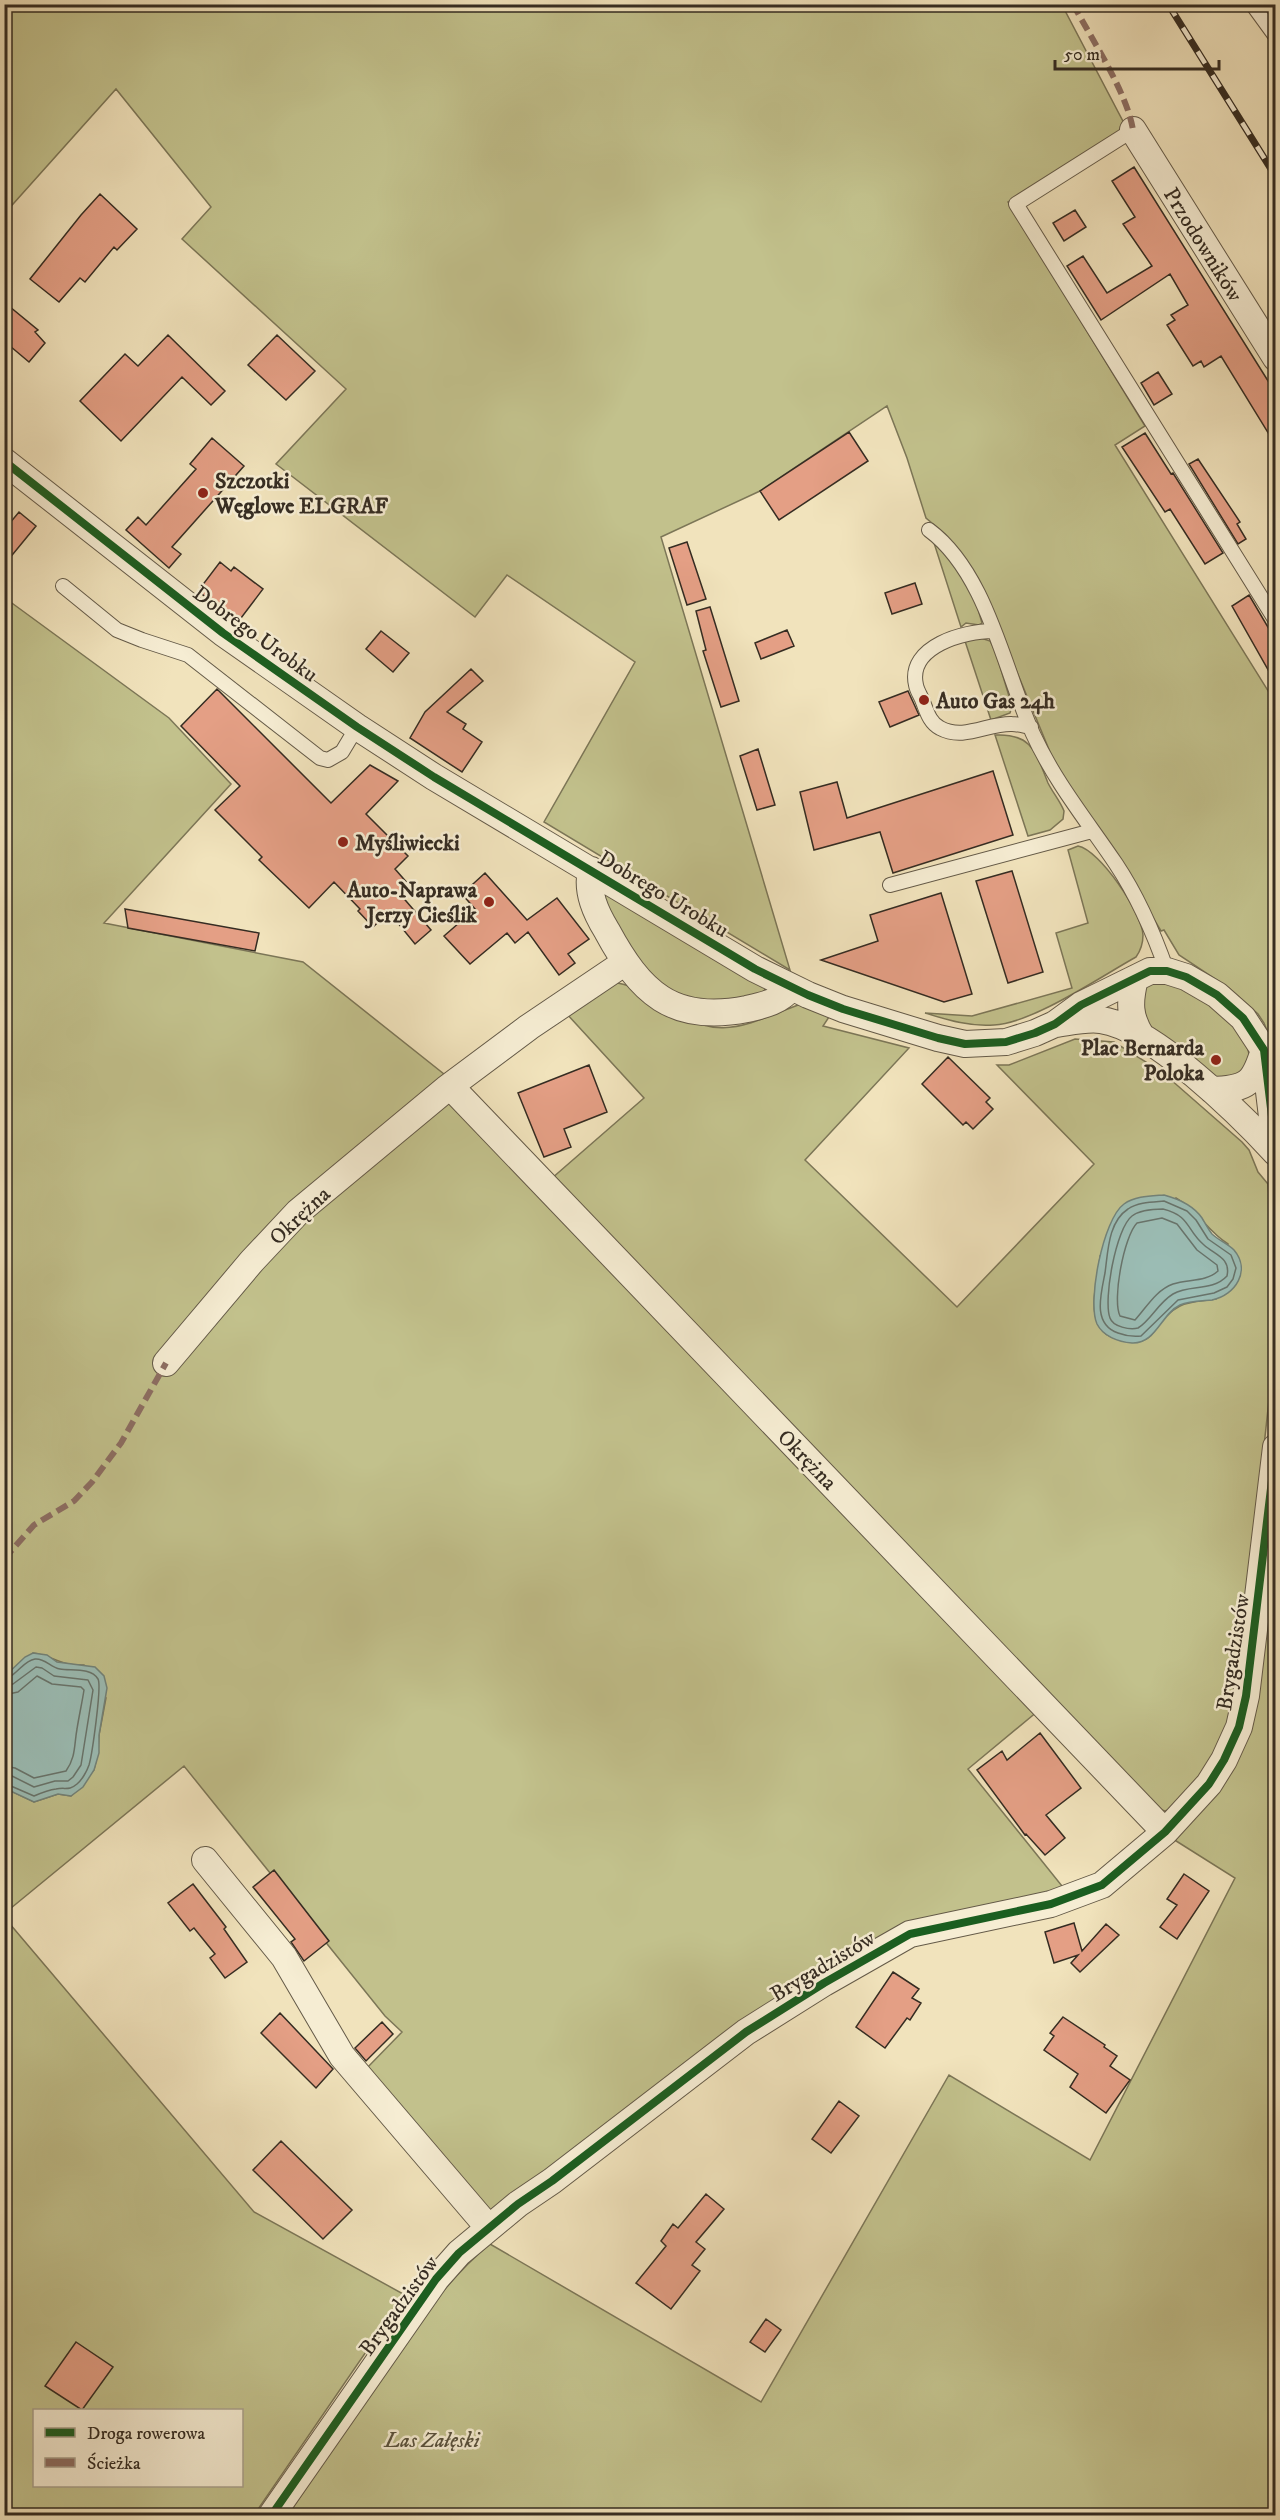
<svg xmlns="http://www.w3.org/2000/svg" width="1280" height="2520" font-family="'IM FELL DW Pica',serif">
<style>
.green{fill:#c2c18c;stroke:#7c7657;stroke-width:1.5;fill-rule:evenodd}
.water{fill:#9bbdb5;stroke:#72837a;stroke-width:1.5}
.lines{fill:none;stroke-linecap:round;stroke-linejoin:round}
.shore{stroke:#68746c;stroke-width:1.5}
.building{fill:#e49f85;stroke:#352c22;stroke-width:1.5}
.lane-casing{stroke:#645a48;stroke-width:16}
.street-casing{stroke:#645a48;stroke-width:28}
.lane{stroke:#f6edd3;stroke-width:14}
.street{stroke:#f6edd3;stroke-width:26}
.rail-casing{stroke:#352c22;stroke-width:7}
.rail{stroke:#f6edd3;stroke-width:4.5;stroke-dasharray:14;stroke-linecap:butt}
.quiet{stroke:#8d6e63;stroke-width:6;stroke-dasharray:12 6;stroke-linecap:butt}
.cycleway-casing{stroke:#f6edd3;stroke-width:11}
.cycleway{stroke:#1b5e20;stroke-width:8}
.poi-dot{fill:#8f2418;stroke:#f6edd3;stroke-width:2}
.labels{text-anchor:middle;stroke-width:5;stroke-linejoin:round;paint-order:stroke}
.street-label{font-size:22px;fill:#352c22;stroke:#f6edd3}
.poi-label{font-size:22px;font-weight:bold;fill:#352c22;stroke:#f6edd3;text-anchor:start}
.park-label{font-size:22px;font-style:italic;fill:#58513c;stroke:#f6edd3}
</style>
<rect width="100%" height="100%" fill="#f1e3bc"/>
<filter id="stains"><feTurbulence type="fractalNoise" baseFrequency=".00333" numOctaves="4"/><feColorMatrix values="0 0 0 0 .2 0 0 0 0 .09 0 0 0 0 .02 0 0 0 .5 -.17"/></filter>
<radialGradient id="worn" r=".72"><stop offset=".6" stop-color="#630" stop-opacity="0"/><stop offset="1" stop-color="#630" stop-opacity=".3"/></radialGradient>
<path class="green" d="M5 5H1062L1126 127 1008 202 1145 426 1115 445 1275 702V1050L1264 1023 1258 1014 1229 988 1179 955 1164 930 1161 931 1119 861 1060 776 978 578 945 534 926 518 907 458 887 406 760 491 661 537 790 970 544 822 635 662 507 575 475 617 276 464 346 389 182 239 211 207 116 89 5 213Z
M934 543 955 562 974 595 982 623 979 625 966 623 961 627Z
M5 598 169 718 231 784 104 923 303 962 449 1078 1038 1711 968 1769 1066 1891 908 1927 486 2214 365 2070 402 2032 385 2016 184 1766 5 1913V1788L34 1802 58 1794 71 1796 94 1770 98 1753 99 1735 106 1698 84 1665C59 1666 54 1656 33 1653L5 1676Z
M981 638 990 641 995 650 1012 706 1010 713 991 720 965 641Z
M995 735C1033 733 1036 754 1048 783 1053 793 1060 801 1064 811L1063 819 1050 830 1028 836Z
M1078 846C1100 850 1142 913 1143 935 1143 943 1141 950 1136 957 1100 977 1033 1023 994 1025 970 1027 948 1020 925 1013L972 1016 1072 988 1056 933 1088 923 1068 850Z
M607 894 765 988 764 994 728 1003 687 998 662 986 637 968 603 897Z
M1153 982C1160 982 1170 982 1177 984 1184 987 1191 993 1197 997 1221 1012 1248 1031 1250 1061L1235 1080 1212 1077 1148 1027 1138 999 1143 989Z
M614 983C631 983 644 995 658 1004 720 1045 744 1025 806 1002L833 1011 823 1026 909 1048 805 1160 957 1307 1094 1164 997 1065H1009L1075 1039 1114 1042 1162 1072 1242 1142 1249 1150 1258 1172 1268 1184 1276 1280V1335L1239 1677 1229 1724 1209 1765 1177 1807 1165 1811 1155 1808 551 1179 644 1098 566 1013ZM1176 1198C1199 1211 1206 1230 1228 1244L1216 1299C1205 1301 1189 1301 1180 1306 1148 1322 1160 1355 1111 1337 1098 1332 1094 1316 1094 1303 1094 1287 1099 1272 1100 1256Z
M1275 1524V2515L287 2516C318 2470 349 2424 380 2379 413 2330 444 2282 490 2244L761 2402 949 2075 1090 2160 1235 1878 1173 1839 1201 1811 1226 1779Z
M4 1917 254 2212 405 2295 254 2515H5ZM34 2410H242V2486H34Z"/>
<path class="water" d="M1164 1195C1179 1199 1193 1205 1202 1218 1205 1223 1208 1229 1212 1234 1218 1240 1227 1243 1234 1250 1251 1270 1236 1295 1212 1300 1202 1301 1189 1301 1180 1305 1161 1314 1156 1344 1132 1343 1118 1342 1103 1336 1097 1324 1087 1302 1103 1219 1124 1204 1135 1196 1151 1196 1164 1195Z
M33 1653 47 1655 57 1662 95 1667 104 1676 107 1688 99 1735V1753L94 1770 83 1787 71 1796 58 1794 34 1802 4 1788 5 1676 25 1657Z"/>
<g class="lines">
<path class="shore" d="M1164 1201 1187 1211 1196 1220 1208 1239 1231 1255 1236 1268 1233 1279 1227 1287 1214 1293 1178 1300 1141 1336C1133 1337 1126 1336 1118 1333 1092 1324 1101 1294 1105 1273 1108 1252 1108 1222 1128 1209 1138 1202 1153 1202 1164 1201Z
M1163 1209C1191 1216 1186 1230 1204 1245 1215 1255 1231 1258 1227 1276 1212 1292 1190 1284 1173 1294 1158 1303 1151 1320 1138 1328 1130 1330 1113 1327 1110 1318 1103 1300 1116 1228 1132 1216 1140 1210 1153 1209 1163 1209Z
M1162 1218 1177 1224 1197 1250 1217 1265 1218 1271C1206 1282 1188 1279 1173 1284 1156 1290 1146 1308 1135 1320L1120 1316C1112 1300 1124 1236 1137 1223Z
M4 1678C17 1677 22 1661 35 1659 45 1658 50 1667 60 1669 71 1671 91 1667 98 1679 102 1686 92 1755 89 1765 87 1771 82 1780 77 1784 69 1791 65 1787 56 1789 48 1790 41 1793 34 1796L4 1783
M4 1686 13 1684 36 1667 42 1668 54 1676 88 1680 93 1690 81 1765 73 1777 68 1781H55L34 1787 12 1776 4 1775
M4 1695 18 1692 37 1676 52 1684 81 1687 84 1690C82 1703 79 1716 77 1729 74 1745 76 1757 66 1771L34 1778 15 1768 4 1766"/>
</g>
<path class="building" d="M1134 167 1275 392V444L1221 356 1204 367 1201 361 1193 366 1167 325 1175 320 1171 315 1188 305 1170 274 1101 320 1067 266 1083 256 1107 293 1152 266 1123 224 1135 217 1112 181Z
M100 194 137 229 117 250 114 247 85 282 80 278 59 302 30 279 81 215Z
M1075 210 1086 227 1064 241 1053 223Z
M4 302 38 330 35 332 45 343 29 362 4 341Z
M168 335 225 391 211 405 182 377 121 441 80 401 125 354 138 366Z
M277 335 315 371 286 400 248 365Z
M1158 372 1172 394 1154 405 1141 383Z
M849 432 868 461 779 520 760 491Z
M1145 433 1171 474 1173 473 1223 553 1205 564 1170 509 1165 512 1122 447Z
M212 438 244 466 172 547 181 554 169 568 126 530 138 517 146 525 196 469 190 464Z
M1198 459 1240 522 1237 524 1246 539 1238 544 1189 464Z
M19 512 36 526 4 565V530Z
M687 542 706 599 687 605 669 548Z
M220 562 231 571 234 567 263 589 238 622 198 591Z
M915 583 922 604 892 614 885 593Z
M1249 595 1275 639V682L1232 606Z
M710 607 739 701 721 707 703 651 706 650 696 611Z
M787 630 794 646 761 659 755 643Z
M381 631 409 653 393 672 366 649Z
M471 669 483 681 447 712 466 724 463 729 482 742 462 772 410 738 425 712Z
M217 689 331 803 370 765 398 781 366 814 408 856 395 869 409 885 400 894 431 930 415 944 389 912 373 927 358 911 360 909 334 882 309 908 259 860 262 857 215 810 240 786 181 726Z
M908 691 919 715 890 727 879 702Z
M758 749 775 805 757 810 740 756Z
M993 771 1013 835 893 873 880 832 814 850 800 792 837 782 847 818Z
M1012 871 1043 972 1008 983 976 881Z
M485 873 527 920 557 898 589 939 568 954 575 963 559 975 528 932 515 943 507 933 470 964 444 936 475 909 462 894Z
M941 893 972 994 944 1002 821 960 878 941 870 915Z
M125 909 259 933 255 951 128 928Z
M948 1057 990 1098 986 1102 993 1109 973 1129 966 1122 963 1125 922 1084Z
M589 1065 607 1112 564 1129 571 1147 544 1157 518 1093Z
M1040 1733 1081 1788 1046 1815 1065 1838 1045 1855 1026 1834 1025 1835 977 1770 1002 1751 1007 1760Z
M274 1870 329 1941 304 1961 291 1942 295 1939 253 1887Z
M1184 1874 1209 1891 1177 1939 1160 1927 1177 1905 1167 1899Z
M193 1884 226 1927 224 1929 247 1962 225 1978 210 1958 215 1954 194 1928 190 1931 168 1903Z
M1074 1923 1082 1951 1106 1924 1119 1935 1080 1972 1071 1963 1078 1955 1054 1963 1045 1932Z
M893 1972 919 1989 912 1998 921 2003 910 2020 907 2018 885 2048 856 2027Z
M280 2013 333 2069 316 2088 261 2033Z
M1063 2017 1105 2045 1104 2047 1117 2056 1110 2066 1130 2080 1106 2113 1070 2087 1078 2074 1044 2050 1054 2036 1050 2033Z
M382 2022 393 2034 366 2061 355 2048Z
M839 2101 859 2116 831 2153 812 2139Z
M281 2141 352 2210 323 2239 253 2170Z
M706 2194 724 2209 696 2242 705 2249 692 2265 700 2271 671 2309 636 2283 666 2246 661 2241 673 2224 678 2228Z
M766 2319 781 2330 765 2352 750 2342Z
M76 2342 113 2367 82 2410 45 2386Z"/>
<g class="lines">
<defs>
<path id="lane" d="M1252 4 1276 37
M1133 130 1016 204 1276 621
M929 530C987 573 1004 670 1033 734 1055 782 1087 821 1116 864 1138 897 1154 934 1167 971
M63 586 117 630 142 640 188 655 320 758 328 760 342 752 357 727
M993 631C965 631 907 646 916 685 917 691 921 696 923 702 927 712 930 723 940 728 964 741 988 723 1012 724 1018 724 1025 726 1031 727
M890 885 1092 831"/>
<path id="street" d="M1133 130 1276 358
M4 461 223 633 357 727 434 777 755 969 808 995 843 1009 938 1038 965 1044 1006 1042 1035 1033 1055 1024 1081 1005 1150 971H1167L1186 977 1217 995 1243 1018 1264 1050 1276 1150
M591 870C586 892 596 913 607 931 640 992 672 1024 747 1009 764 1005 779 1002 791 988
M1135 979C1129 1002 1129 1017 1142 1037
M1055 1024C1070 1022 1086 1018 1101 1020 1152 1027 1241 1115 1276 1153
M450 1086 1165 1832
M1212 1090C1248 1089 1254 1083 1264 1050
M166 1363 252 1261 298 1212 446 1089 529 1027 624 963
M205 1860 284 1957 342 2056 488 2227
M271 2516 436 2279 459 2253 518 2204 552 2181 746 2032 824 1983 910 1934 1051 1904 1102 1885 1165 1832 1209 1784 1224 1760 1239 1727 1246 1696 1276 1447"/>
</defs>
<use href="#lane" class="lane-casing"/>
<use href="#street" class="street-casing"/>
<use href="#lane" class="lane"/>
<use href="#street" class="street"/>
<defs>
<path id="rail" d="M1168 4 1276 177"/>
</defs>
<use href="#rail" class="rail-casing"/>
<use href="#rail" class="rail"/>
<path class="quiet" d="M1073 4C1092 40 1127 92 1133 130
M4 1559 34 1525 74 1501 92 1482 121 1443 166 1363"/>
<defs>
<path id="cycleway" d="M4 461 223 633 357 727 434 777 755 969 808 995 843 1009 938 1038 965 1044 1006 1042 1035 1033 1055 1024 1081 1005 1150 971H1167L1186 977 1217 995 1243 1018 1264 1050 1276 1150
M271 2516 436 2279 459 2253 518 2204 552 2181 746 2032 824 1983 910 1934 1051 1904 1102 1885 1165 1832 1209 1784 1224 1760 1239 1727 1246 1696 1276 1447"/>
</defs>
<use href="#cycleway" class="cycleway-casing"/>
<use href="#cycleway" class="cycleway"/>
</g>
<g class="poi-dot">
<circle cx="203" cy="493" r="6"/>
<circle cx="924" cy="700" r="6"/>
<circle cx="343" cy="842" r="6"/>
<circle cx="489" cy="902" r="6"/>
<circle cx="1216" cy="1060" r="6"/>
</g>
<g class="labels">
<g class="street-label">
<text transform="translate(1204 244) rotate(58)" y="8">Przodowników</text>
<text transform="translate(256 633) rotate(36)" y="8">Dobrego Urobku</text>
<text transform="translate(664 893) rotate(31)" y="8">Dobrego Urobku</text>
<text transform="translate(299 1215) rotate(-43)" y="8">Okrężna</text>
<text transform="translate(808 1459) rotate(46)" y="8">Okrężna</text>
<text transform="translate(1232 1652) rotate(-81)" y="8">Brygadzistów</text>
<text transform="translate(822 1965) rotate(-31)" y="8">Brygadzistów</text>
<text transform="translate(398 2305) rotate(-54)" y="8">Brygadzistów</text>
</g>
<g class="poi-label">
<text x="215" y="488">Szczotki<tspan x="215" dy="25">Węglowe ELGRAF</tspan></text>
<text x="936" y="708">Auto Gas 24h</text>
<text x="355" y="850">Myśliwiecki</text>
<text x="477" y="897" text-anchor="end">Auto-Naprawa<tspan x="477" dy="25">Jerzy Cieślik</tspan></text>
<text x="1204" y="1055" text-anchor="end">Plac Bernarda<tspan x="1204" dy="25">Poloka</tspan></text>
</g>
<g class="park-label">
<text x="432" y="2447">Las Załęski</text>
</g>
</g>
<rect width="1280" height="2520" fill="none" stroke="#f1e3bc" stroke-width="24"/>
<rect x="6" y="6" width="1268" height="2508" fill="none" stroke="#352c22" stroke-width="3"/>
<rect x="12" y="12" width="1256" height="2496" fill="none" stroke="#352c22" stroke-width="1.5"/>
<rect x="33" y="2409" width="210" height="78" fill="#f6edd3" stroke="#a9a08c" stroke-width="1.5"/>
<rect x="45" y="2428" width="30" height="9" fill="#1b5e20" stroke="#a9a08c" stroke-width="1.5"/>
<text x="87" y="2439" font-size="18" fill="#352c22">Droga rowerowa</text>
<rect x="45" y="2458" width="30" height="9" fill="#8d6e63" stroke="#a9a08c" stroke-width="1.5"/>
<text x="87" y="2469" font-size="18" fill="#352c22">Ścieżka</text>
<path d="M1055 60v9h164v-9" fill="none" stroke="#352c22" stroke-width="3"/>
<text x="1064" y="60" font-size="18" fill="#352c22" stroke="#f6edd3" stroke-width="4.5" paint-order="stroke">50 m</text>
<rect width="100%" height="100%" filter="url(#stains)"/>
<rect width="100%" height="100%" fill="url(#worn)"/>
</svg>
